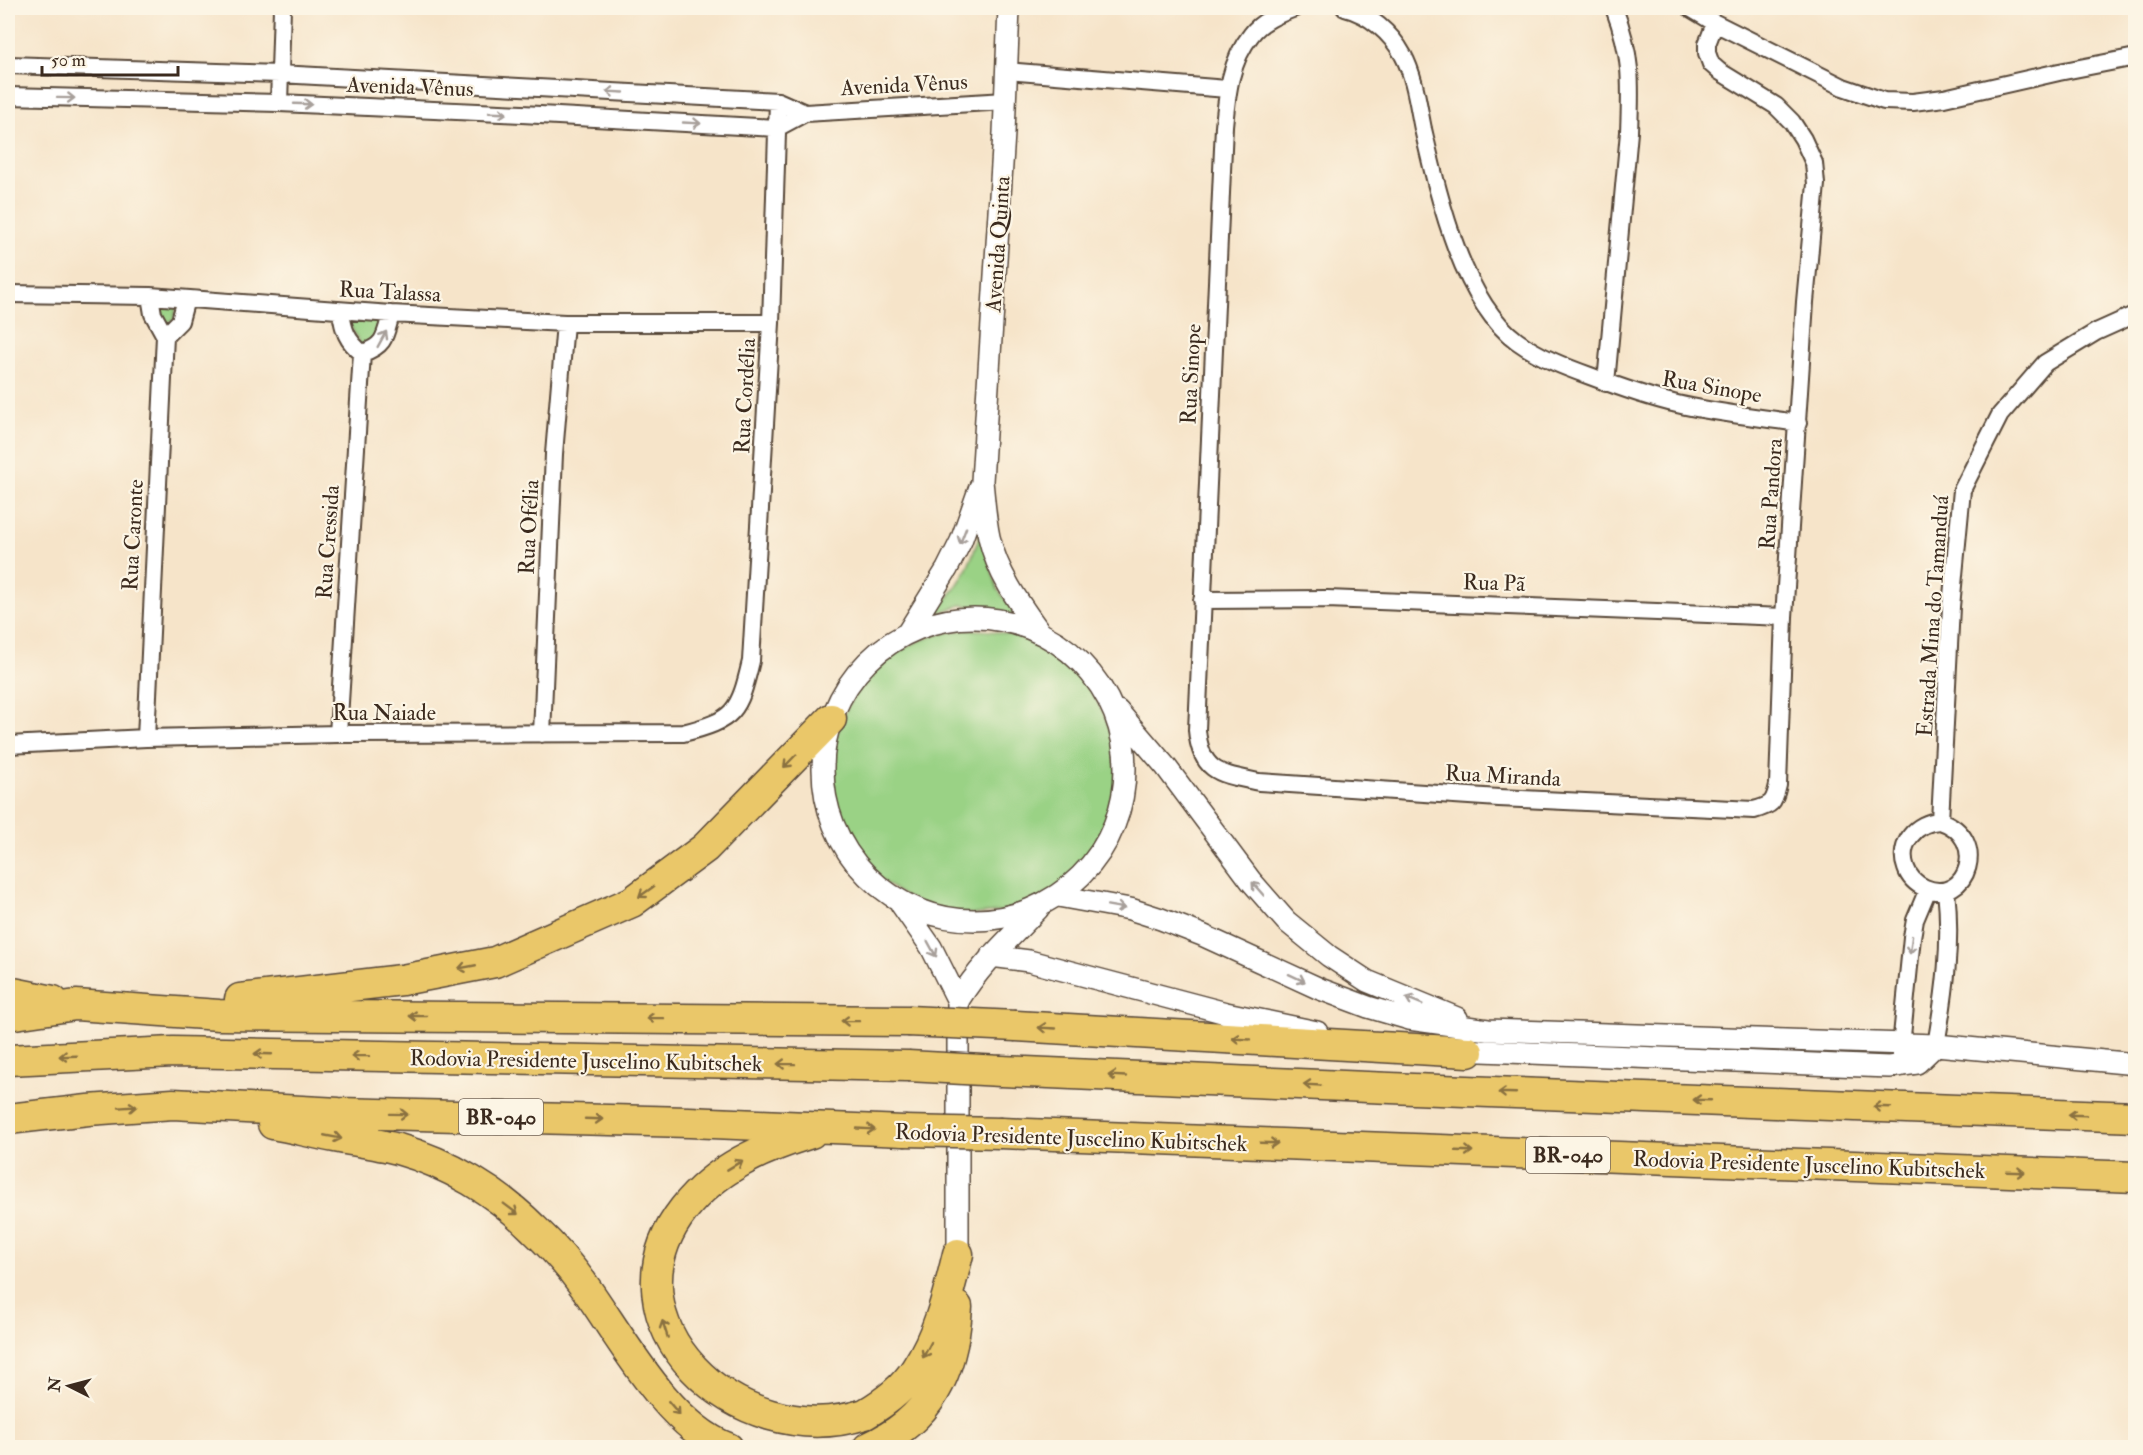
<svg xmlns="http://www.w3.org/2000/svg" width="2143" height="1455" font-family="'IM FELL Double Pica',serif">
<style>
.green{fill:#9ad285;stroke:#6a7e52;stroke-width:1.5}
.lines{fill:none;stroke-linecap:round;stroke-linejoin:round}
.minor-casing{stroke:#574638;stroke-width:20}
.tertiary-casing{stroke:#574638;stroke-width:24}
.motorway-casing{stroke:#574638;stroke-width:33}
.minor{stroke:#fff;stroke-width:16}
.tertiary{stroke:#fff;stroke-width:21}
.motorway{stroke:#eac769;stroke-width:30}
.motorway-bridge-casing{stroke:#574638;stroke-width:33;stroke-linecap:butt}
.motorway-bridge{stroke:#eac769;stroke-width:30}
.oneway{stroke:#a79f9a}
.oneway2{stroke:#8a7140}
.labels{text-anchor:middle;stroke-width:4.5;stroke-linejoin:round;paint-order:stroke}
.shield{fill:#fcf5e5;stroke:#75675a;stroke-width:1.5}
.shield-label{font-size:21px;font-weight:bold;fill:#3b2a1e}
.street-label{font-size:22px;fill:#3b2a1e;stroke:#fcf5e5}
</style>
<rect width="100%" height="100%" fill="#fcf5e5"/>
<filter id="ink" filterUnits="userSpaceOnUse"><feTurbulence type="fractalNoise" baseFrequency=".0167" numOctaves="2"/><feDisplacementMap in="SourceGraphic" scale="12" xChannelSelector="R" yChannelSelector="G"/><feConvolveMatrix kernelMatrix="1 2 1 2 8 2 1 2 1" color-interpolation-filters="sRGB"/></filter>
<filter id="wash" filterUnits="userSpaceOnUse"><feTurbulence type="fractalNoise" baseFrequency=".008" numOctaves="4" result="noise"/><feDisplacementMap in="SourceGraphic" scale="24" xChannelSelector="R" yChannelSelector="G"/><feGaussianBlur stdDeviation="1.35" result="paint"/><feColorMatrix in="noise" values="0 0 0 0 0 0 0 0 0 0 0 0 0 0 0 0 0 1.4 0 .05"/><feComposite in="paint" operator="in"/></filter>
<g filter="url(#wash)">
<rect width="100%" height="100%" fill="#f6e4c9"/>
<path class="green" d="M157 302 177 305 174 320 167 323 155 306Z
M352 318 380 320 381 337 361 346 349 323Z
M980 533 998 590 1020 619 987 608 961 605 932 615C959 587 969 571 980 533Z
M832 772a142 142 0 1 1 284 0a142 142 0 1 1-284 0Z"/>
</g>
<g filter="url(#ink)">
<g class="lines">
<defs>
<path id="minor" d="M1295 8C1279 14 1261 21 1251 35 1230 61 1227 95 1224 126L1197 730C1201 774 1222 774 1259 782L1499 798 1754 810C1772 805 1774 803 1778 785L1784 617 1805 302 1816 184 1814 163 1803 139 1792 122 1776 106 1719 71 1711 64 1707 53V44L1715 23
M1345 8C1369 14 1391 33 1403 55 1415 77 1418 105 1423 129 1438 193 1461 300 1517 341 1539 357 1565 367 1590 376 1619 387 1647 397 1677 404 1716 413 1757 417 1798 423
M1690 8 1715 23 1843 87 1884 101 1913 102 1944 98 2059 72 2136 57
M8 65 279 74 778 101 805 113
M1007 71 1227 89
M8 96 279 103 522 114 777 128 805 113 1006 101
M279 103 282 8
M8 294 150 296 391 314 565 323H771
M341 311C343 330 347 341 362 353
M165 336 180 321 186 299
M362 353C385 346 385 336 391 314
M1606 383 1629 132C1631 82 1632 55 1614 8
M1202 600 1327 599 1784 617
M338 734 362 353
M542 734 554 454 565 323
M146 738 165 336 153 314 150 296
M8 745 146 738 338 734 683 733C735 720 739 712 751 661L771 323 778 101
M1940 821 1951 607 1962 490 2000 415 2045 363 2096 332 2136 314
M1940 821C1990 837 1968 906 1925 888 1916 884 1909 877 1906 868 1897 844 1916 822 1940 821Z
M1936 1045C1945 993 1952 943 1946 890
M1900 1056 1912 937 1915 920 1928 889"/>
<path id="tertiary" d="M1009 8 1004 133 982 481C984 500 985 518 989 537 997 572 1018 602 1039 631
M823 769a151 151 0 1 1 302 0a151 151 0 1 1-302 0Z
M908 632 947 569 961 541 980 487
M1118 711 1166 767 1251 881 1286 921 1329 956 1367 981 1457 1018
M1058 896 1130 909 1161 919 1202 935 1320 989 1368 1007 1409 1019 1488 1030 1936 1045 2136 1064
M901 904 931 947 958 1001V1254
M991 956 1029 961 1226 1013 1317 1032
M958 1001C980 965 1009 939 1038 909
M1455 1050 1889 1067 1917 1063 1936 1045"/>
<path id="motorway" d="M8 992 53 1001
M240 999 402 980 495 962 632 902 705 848 831 719
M8 1015 76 1005 219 1015 908 1021
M1016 1026 1468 1052
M8 1060 173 1052 908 1066
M1001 1071 1414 1089 2136 1117
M8 1119 88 1110 173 1104 339 1113 689 1122 904 1131
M273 1124C294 1128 314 1133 335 1137 356 1141 378 1144 398 1149 448 1163 497 1192 534 1229 552 1246 570 1266 585 1287 621 1337 668 1426 728 1448
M811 1133C763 1148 716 1168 684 1209 597 1320 736 1455 865 1414 884 1403 904 1388 916 1369 939 1334 948 1295 958 1254
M1001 1133 2136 1177
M868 1448C930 1420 953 1373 957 1307"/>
</defs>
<use href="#minor" class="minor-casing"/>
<use href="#tertiary" class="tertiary-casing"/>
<use href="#motorway" class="motorway-casing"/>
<use href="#minor" class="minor"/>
<use href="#tertiary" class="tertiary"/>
<use href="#motorway" class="motorway"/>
<defs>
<path id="motorway-bridge" d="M908 1021 1016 1026
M908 1066 1001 1071
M904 1131 1001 1133"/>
</defs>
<use href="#motorway-bridge" class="motorway-bridge-casing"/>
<use href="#motorway-bridge" class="motorway-bridge"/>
</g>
<defs><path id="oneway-shaft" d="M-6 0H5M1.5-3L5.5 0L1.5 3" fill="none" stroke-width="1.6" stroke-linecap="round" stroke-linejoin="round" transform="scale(1.5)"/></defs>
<g class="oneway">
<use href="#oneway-shaft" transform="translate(615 92) rotate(-177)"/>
<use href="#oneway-shaft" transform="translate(66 98) rotate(1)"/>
<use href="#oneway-shaft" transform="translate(303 104) rotate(2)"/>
<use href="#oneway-shaft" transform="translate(498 113) rotate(2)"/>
<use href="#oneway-shaft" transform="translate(692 123) rotate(3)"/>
<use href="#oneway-shaft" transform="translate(382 339) rotate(-61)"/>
<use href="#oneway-shaft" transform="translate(963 536) rotate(111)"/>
<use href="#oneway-shaft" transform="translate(1258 889) rotate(-131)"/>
<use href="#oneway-shaft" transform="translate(1116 907) rotate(10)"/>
<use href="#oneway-shaft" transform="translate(1911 945) rotate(97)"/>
<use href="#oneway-shaft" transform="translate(932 949) rotate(61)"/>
<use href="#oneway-shaft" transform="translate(1297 978) rotate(25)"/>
<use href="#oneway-shaft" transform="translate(1414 1001) rotate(-158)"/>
</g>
<g class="oneway2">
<use href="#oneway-shaft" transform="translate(790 761) rotate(134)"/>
<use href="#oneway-shaft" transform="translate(646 892) rotate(145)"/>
<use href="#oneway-shaft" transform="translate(467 967) rotate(169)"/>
<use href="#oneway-shaft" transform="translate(418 1016) rotate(-180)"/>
<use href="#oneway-shaft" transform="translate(655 1018) rotate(-179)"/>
<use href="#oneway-shaft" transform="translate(850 1021) rotate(-179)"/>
<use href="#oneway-shaft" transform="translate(1047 1028) rotate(-177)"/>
<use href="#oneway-shaft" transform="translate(1241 1039) rotate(-177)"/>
<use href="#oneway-shaft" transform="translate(263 1054) rotate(-178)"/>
<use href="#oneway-shaft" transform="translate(68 1056) rotate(178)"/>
<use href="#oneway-shaft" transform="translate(360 1056) rotate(-179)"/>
<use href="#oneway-shaft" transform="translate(786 1064) rotate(-179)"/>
<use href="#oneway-shaft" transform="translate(1117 1076) rotate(-177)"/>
<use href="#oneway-shaft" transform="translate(1312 1085) rotate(-177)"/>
<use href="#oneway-shaft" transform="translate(1507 1093) rotate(-178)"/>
<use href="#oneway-shaft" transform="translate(1702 1100) rotate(-178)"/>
<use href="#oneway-shaft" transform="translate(128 1107) rotate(-4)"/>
<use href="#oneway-shaft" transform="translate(1882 1107) rotate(-178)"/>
<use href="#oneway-shaft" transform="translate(399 1114) rotate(1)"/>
<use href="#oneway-shaft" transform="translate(2077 1115) rotate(-178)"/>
<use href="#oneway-shaft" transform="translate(594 1119) rotate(2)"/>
<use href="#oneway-shaft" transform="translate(866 1129) rotate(3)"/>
<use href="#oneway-shaft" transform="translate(333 1137) rotate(11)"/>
<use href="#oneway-shaft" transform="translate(1269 1143) rotate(2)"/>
<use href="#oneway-shaft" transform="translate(1464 1151) rotate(2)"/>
<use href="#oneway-shaft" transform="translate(735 1165) rotate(-31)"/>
<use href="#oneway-shaft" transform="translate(2016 1172) rotate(2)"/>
<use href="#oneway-shaft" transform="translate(511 1209) rotate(37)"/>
<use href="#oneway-shaft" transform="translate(665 1329) rotate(-108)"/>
<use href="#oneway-shaft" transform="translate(927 1350) rotate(118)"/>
<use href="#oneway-shaft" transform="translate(674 1408) rotate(50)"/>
</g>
</g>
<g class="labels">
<g class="shield">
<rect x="459" y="1099" width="84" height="36" rx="4.5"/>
<rect x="1526" y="1137" width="84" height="36" rx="4.5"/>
</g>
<g class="shield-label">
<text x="501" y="1124">BR-040</text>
<text x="1568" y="1162">BR-040</text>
</g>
<g class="street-label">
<text transform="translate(904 84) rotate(-3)" y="8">Avenida Vênus</text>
<text transform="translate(410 86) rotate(2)" y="8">Avenida Vênus</text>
<text transform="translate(997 244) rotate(-86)" y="8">Avenida Quinta</text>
<text transform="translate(390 291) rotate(3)" y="8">Rua Talassa</text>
<text transform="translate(1190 374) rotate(-87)" y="8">Rua Sinope</text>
<text transform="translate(1712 386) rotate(10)" y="8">Rua Sinope</text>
<text transform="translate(744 396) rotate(-87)" y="8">Rua Cordélia</text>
<text transform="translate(1770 494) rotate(-86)" y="8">Rua Pandora</text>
<text transform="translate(528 527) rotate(-87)" y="8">Rua Ofélia</text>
<text transform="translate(132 535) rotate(-87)" y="8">Rua Caronte</text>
<text transform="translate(327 542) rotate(-86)" y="8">Rua Cressida</text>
<text transform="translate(1494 582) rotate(2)" y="8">Rua Pã</text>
<text transform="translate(1932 616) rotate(-86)" y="8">Estrada Mina do Tamanduá</text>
<text x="384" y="720">Rua Naiade</text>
<text transform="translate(1503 775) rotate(3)" y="8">Rua Miranda</text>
<text transform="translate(586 1060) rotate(1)" y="8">Rodovia Presidente Juscelino Kubitschek</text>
<text transform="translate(1071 1137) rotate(2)" y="8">Rodovia Presidente Juscelino Kubitschek</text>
<text transform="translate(1809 1164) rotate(2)" y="8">Rodovia Presidente Juscelino Kubitschek</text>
</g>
</g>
<rect width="2143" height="1455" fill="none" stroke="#fcf5e5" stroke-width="30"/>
<g transform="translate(69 1386) rotate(276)" stroke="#fcf5e5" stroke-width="4.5" paint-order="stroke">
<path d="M0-4.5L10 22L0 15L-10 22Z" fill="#3b2a1e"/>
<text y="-9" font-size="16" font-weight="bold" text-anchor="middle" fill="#3b2a1e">N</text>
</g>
<path d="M42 66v9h136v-9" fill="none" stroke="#3b2a1e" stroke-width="3"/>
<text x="51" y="66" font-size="18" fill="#3b2a1e" stroke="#fcf5e5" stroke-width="4.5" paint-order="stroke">50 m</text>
</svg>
